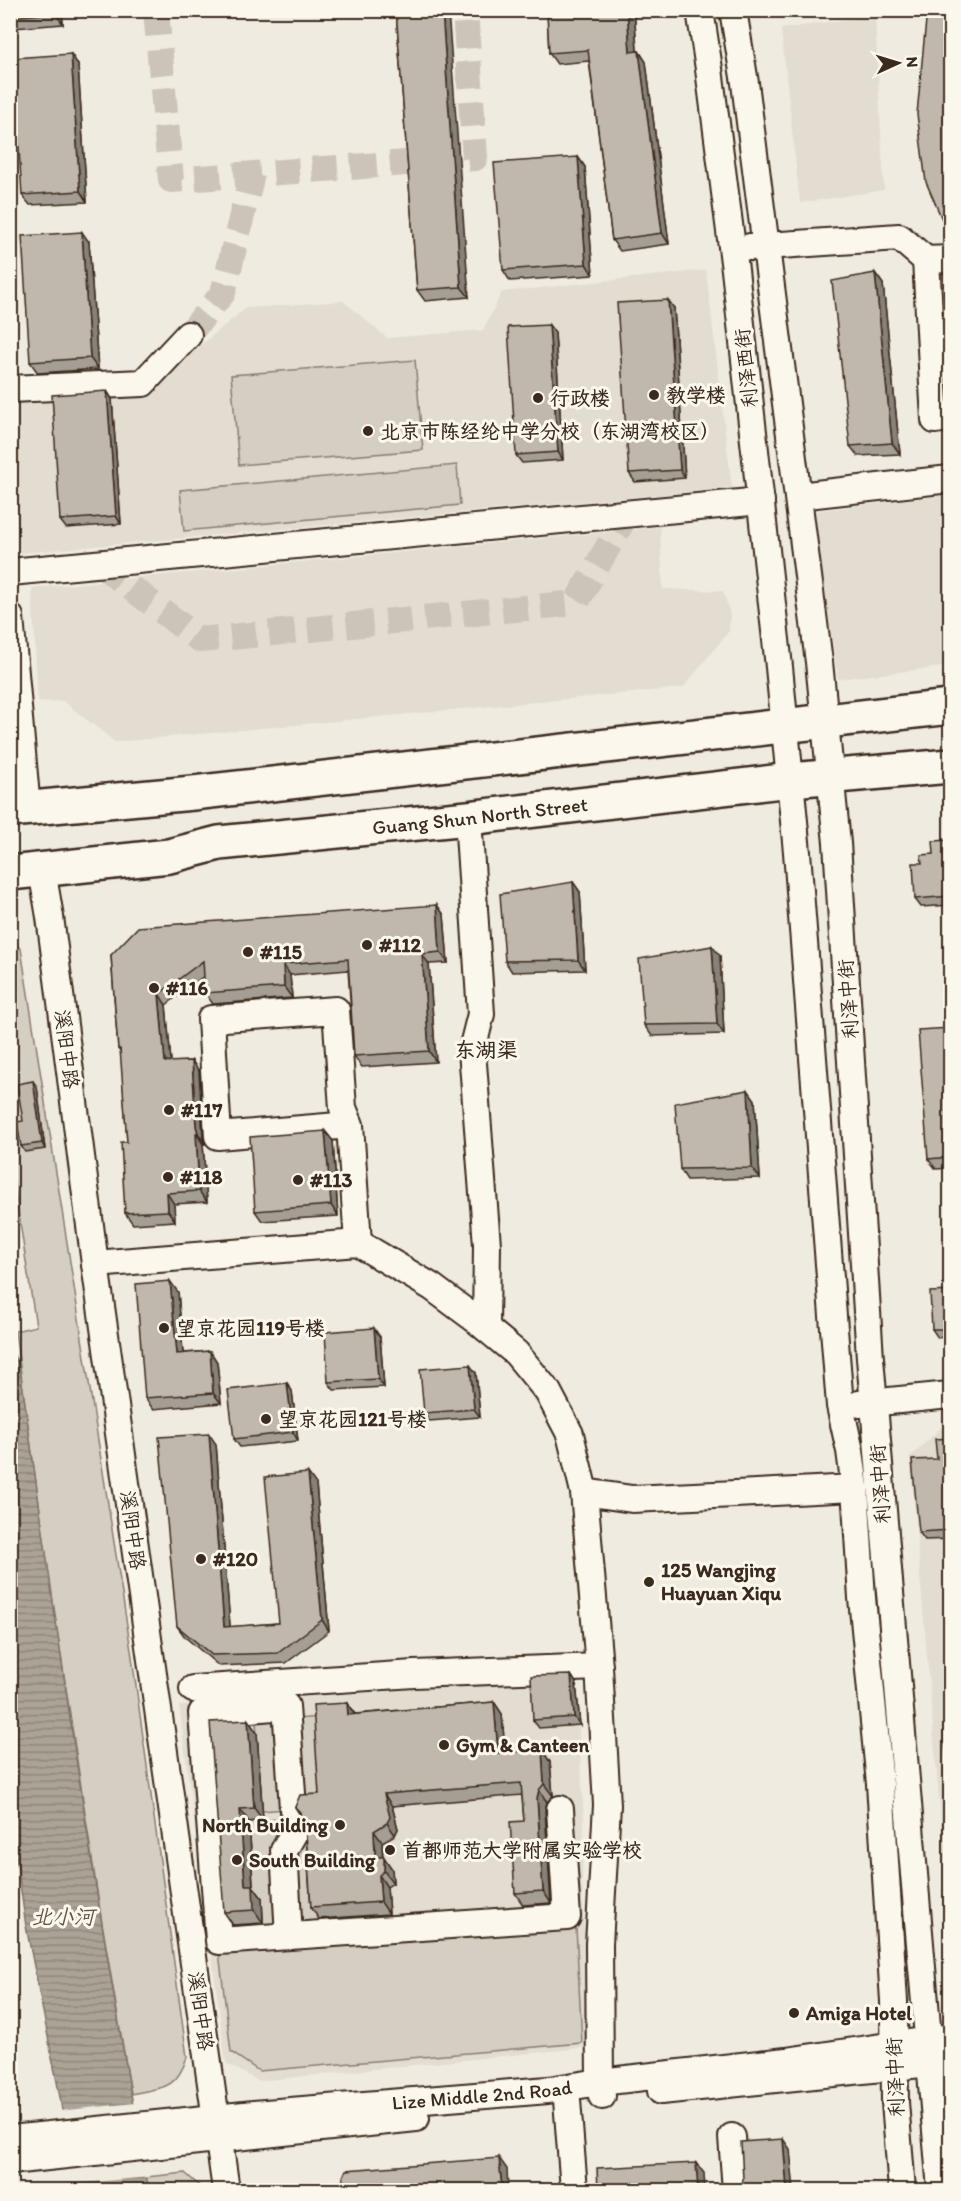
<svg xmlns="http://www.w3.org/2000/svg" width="961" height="2201" font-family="Itim,'LXGW WenKai TC',sans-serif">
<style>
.built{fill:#e2dcd1}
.green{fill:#d5cec3;stroke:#887c70;stroke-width:1.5}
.water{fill:url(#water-rules);stroke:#7f7367;stroke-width:1.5}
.pier{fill:#f0ebe0}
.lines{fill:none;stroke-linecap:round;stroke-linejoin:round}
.minor-tunnel{stroke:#ccc4b9;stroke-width:26;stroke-dasharray:26 13;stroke-linecap:butt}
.minor-casing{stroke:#3b2a1e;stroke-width:30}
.major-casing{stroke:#3b2a1e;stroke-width:38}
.minor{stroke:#fbf7ec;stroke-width:26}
.major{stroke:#fbf7ec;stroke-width:33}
.wall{fill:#a59e95;stroke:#3b2a1e;stroke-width:1.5}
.shaded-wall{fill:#868179;stroke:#3b2a1e;stroke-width:1.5}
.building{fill:#c0b8ad;stroke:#3b2a1e;stroke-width:1.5}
.poi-dot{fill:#3b2a1e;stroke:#fbf7ec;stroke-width:2}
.labels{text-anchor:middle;stroke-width:6;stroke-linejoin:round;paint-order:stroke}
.street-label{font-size:20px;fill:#3b2a1e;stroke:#fbf7ec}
.poi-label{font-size:20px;font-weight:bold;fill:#3b2a1e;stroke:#fbf7ec;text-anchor:start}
.neighbourhood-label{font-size:21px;font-weight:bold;fill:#3b2a1e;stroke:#fbf7ec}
.water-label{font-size:21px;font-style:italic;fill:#635448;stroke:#fbf7ec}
</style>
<defs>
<pattern id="water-rules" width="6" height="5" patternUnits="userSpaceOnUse" patternTransform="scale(1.5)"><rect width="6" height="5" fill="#aca397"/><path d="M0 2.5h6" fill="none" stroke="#8d857b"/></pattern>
</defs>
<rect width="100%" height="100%" fill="#f0ebe0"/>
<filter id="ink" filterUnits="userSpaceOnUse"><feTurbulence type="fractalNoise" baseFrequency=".0167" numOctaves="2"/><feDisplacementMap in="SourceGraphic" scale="12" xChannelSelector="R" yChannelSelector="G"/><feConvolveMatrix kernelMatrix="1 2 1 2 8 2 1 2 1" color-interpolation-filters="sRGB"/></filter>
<g filter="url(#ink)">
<path class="built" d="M875 15 884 190 800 203 781 29Z
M706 270 732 488 20 553 11 463 10 398 143 392 246 308 343 301 387 338 483 330 502 292Z
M950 495V666L838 679 813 511Z
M660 527 663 589 723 591 730 614 729 631 683 688 115 742 63 701 38 702 32 588Z
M950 1425V1928L910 1457 943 1426Z
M576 1678 584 1820 582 1880 591 2047 258 2081 226 2063 179 1706Z"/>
<path class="green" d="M415 360 423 450 239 465 231 375Z
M457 465 460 505 184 531 180 490Z
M10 941 21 949 132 1657 187 2057C176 2091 162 2087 131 2094L100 1911 50 1583 15 1331 36 1326 11 1165Z
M950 1695V1776C945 1750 939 1722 950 1695Z
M321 1717 328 1819 309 1807 262 1811 256 1722Z
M283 1819 284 1832 313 1830 319 1922 263 1925 262 1898H254L249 1821Z
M576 1927 582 2043 259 2071 231 2052 219 1952Z
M185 2173 204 2190H32L58 2186Z"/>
<path class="water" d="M10 1350 11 1353 19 1362C58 1638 96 1916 149 2190H74L60 2097 26 1926 10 1814Z"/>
<path class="pier" d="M135 2103 150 2177 70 2184 59 2111Z"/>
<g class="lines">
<path class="minor-tunnel" d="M156 10 171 180 475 158 465 10
M188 335 223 293 252 174
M100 564 200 640 576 603 626 515"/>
<defs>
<g id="minor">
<path d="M700 10 709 69 735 270 779 667 797 852 840 1406 850 1451 855 1488 862 1598 880 1784 894 2001 895 2102 902 2190"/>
<path d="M733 10 745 83 819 662 837 843 870 1358 941 2190"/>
<path d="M750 247 899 237 926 260 950 259"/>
<path d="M926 260 935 420 950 418"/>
<path d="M10 389 143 383 188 335"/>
<path d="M798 496 950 479"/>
<path d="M10 572 761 501"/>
<path d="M10 617 27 809"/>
<path d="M468 818 481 1014 472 1050 487 1245 486 1328"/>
<path d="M42 870 50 917 95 1264 226 2190"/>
<path d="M350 1125 218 1136 211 1019 336 1010 343 1108 350 1125 358 1243"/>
<path d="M95 1264 358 1243 432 1287 475 1319 516 1353 548 1392 570 1434 584 1492 599 1667 607 1805 599 1944 600 2082 602 2096"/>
<path d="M859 1404 950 1395"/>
<path d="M584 1492 632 1499 855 1488"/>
<path d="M193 1689 414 1674 599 1667"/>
<path d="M293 1808 286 1706 202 1713 219 1941 567 1917 560 1809"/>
<path d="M289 1936 284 1850 295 1831"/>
<path d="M661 2091 950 2061"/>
<path d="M567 2100 574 2190"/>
<path d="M732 2137 736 2190"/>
<path id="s1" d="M10 2139 254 2114 548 2090 600 2082 786 2061 950 2037"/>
<path d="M10 2161 416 2118"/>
</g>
<g id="major">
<path d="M10 810 193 793 950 707"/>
<path id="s2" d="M10 873 169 856 219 843 468 818 791 780 950 766"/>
</g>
</defs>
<use href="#minor" class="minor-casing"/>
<use href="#major" class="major-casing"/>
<use href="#minor" class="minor"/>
<use href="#major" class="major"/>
</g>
<path class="wall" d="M10 10H62L63 24 14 28 10 24Z
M396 10 469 297 425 301 417 290Z
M547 10H634L637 51H639L646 62 669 244 620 251 612 240 589 61 557 64 549 53Z
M951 10V234L945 226Z
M71 54 78 65 87 202 30 205 22 195Z
M578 157 585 167 593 275 510 281 503 270Z
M89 242 98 369 38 373 30 362Z
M875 273 883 284 900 454 858 456 850 446Z
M668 300 674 308 685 478 635 482 629 473Z
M555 333 563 460 522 463 516 455Z
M107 391 112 399 121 524 66 528 60 520Z
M951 840V905L921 907 915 899 922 863Z
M573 882 580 892 585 970 512 972 505 961Z
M437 905 444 915 448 963 429 964 436 1062 362 1067 354 1056 348 970 290 975 292 998 213 1004 205 993 204 976 166 1005 171 1062 192 1061 199 1071 203 1137 205 1144H203L207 1202 174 1204 175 1221 133 1224 125 1213 127 1142 121 1053 118 1049 111 955Z
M720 956 724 1034 652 1036 644 1025Z
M951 1028V1168L936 1169 928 1159Z
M37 1087 45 1149 25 1152 21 1146 23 1121Z
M748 1090 755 1100 760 1178 687 1180 680 1169Z
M325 1131 333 1141 338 1216 262 1221 255 1211Z
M951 1291V1346H948L943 1337 938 1338 932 1329Z
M178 1292 183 1353 210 1351 217 1362 221 1403 153 1409 145 1398Z
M380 1337 384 1387 334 1390 328 1382Z
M476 1373 480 1417 429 1421 424 1413Z
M287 1383 292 1391 298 1441 240 1447 234 1439Z
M951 1438V1539L925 1540 919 1532Z
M216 1444 230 1627 279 1623 316 1484 329 1631 286 1663 219 1666 185 1637 177 1626Z
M571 1675 576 1683 580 1725 539 1728 533 1720Z
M494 1702 502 1714 505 1753 542 1750 550 1762 553 1796 547 1802 545 1810 551 1903 523 1905 515 1893 524 1821 522 1795 392 1806 398 1829 395 1835 382 1842 383 1857 392 1869 393 1883 387 1887 389 1914 319 1919 311 1907 305 1823 295 1807 319 1794 347 1703 355 1714Z
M248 1720 257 1733 263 1820 249 1822 253 1886 262 1898 263 1923 233 1925 224 1912Z"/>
<path class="shaded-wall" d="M55 10H62L63 24 55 13Z
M442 10H448L469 297 461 287Z
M627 10H634L638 63 630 52Z
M639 51 646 62 669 244 662 233Z
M71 54 78 65 87 202 80 191Z
M578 157 585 167 593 275 586 264Z
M82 232 89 242 98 369 90 358Z
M875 273 883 284 900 454 892 443Z
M668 300 674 308 685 478 680 470Z
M549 325 555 333 563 460 558 452Z
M107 391 112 399 121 524 116 516Z
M573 882 580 892 585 970 578 960Z
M437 905 444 915 448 963 440 952Z
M712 946 720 956 724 1034 717 1024Z
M422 954 429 964 436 1062 429 1051Z
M283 964 290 975 292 998 284 987Z
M159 994 166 1005 172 1073 165 1062Z
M192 1061 199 1071 203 1137 205 1144 198 1133 196 1126Z
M33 1081 37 1087 45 1149 42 1143Z
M748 1090 755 1100 760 1178 752 1168Z
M325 1131 333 1141 338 1216 331 1205Z
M196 1133 203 1144 207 1202 199 1191Z
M167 1193 174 1204 175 1221 168 1211Z
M170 1281 178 1292 184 1364 177 1354Z
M374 1328 380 1337 384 1387 378 1379Z
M210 1351 217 1362 221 1403 213 1393Z
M470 1365 476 1373 480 1417 474 1409Z
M287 1383 292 1391 298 1441 293 1432Z
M209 1434 216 1444 231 1638 224 1627Z
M308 1473 316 1484 329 1631 322 1620Z
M571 1675 576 1683 580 1725 574 1717Z
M494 1702 502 1714 506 1765 498 1753Z
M347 1703 355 1715H348Z
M248 1720 257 1733 263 1820 254 1808Z
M542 1750 550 1762 553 1796 544 1784Z
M539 1790 547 1802 545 1810 551 1903 543 1891 537 1798Z
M384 1794 392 1806 398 1829 395 1835 387 1823Z
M240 1809 249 1822 253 1886 262 1898 263 1923 254 1910 245 1885Z
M374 1831 382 1842 383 1869 375 1857Z
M384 1857 392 1869 393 1883 384 1871Z
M379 1875 387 1887 389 1914 381 1902Z
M783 2139 790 2149 794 2190H787Z
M499 2158 507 2169 508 2190H502Z
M696 2163 704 2173 705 2190H698Z"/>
<path class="building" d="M10 10H55V13L10 17Z
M396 10H442L461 287 417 290Z
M547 10H627L630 52 639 51 662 233 612 240 588 50 549 53Z
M927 10H951V224L945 226 926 182 917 114Z
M71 54 80 191 22 195 13 58Z
M578 157 586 264 503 270 494 163Z
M82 232 90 358 30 362 22 236Z
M875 273 892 443 850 446 832 281Z
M668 300 680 470 629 473 617 303Z
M549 325 558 452 516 455 508 327Z
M107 391 116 516 60 520 52 395Z
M951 840V896L915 899 913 863H922L921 855 934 854 933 841Z
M573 882 578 960 505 961 500 894Z
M437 905 440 952 422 954 429 1051 354 1056 348 959 283 964 284 987 205 993 203 961 159 994 165 1062 192 1061 196 1126 198 1133H196L199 1191 167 1193 168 1211 125 1213 121 1142H127L120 1049H118L111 955 138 927Z
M712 946 717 1024 644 1025 639 959Z
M951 1028V1157L928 1159 918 1030Z
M33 1081 42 1143 21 1146 17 1122 23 1121 17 1084Z
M748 1090 752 1168 680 1169 675 1103Z
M325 1131 331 1205 255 1211 250 1137Z
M170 1281 177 1354 210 1351 213 1393 145 1398 136 1284Z
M951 1291V1338H943L942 1329H932L930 1292Z
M374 1328 378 1379 328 1382 325 1332Z
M470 1365 474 1409 424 1413 420 1369Z
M287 1383 293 1432 234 1439 228 1390Z
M209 1434 224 1627 279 1623 265 1477 308 1473 322 1620 278 1653 212 1655 177 1626 159 1437Z
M951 1438V1530L919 1532 912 1460 937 1459 935 1439Z
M571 1675 574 1717 533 1720 531 1676Z
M494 1702 498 1753 542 1750 544 1784 539 1790 537 1798 543 1891 515 1893 510 1822 524 1821 521 1783 384 1794 390 1817 387 1823 374 1831 375 1857H384V1871L379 1875 381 1902 311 1907 305 1818H301L300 1812 295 1807 300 1795 319 1794 313 1705 347 1703 348 1715Z
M248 1720 254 1808 240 1809 245 1885H253L254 1910 224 1912 210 1722Z
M783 2139 787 2190H738L742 2185 743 2179 741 2142Z
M499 2158 502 2190H342L343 2177 346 2170Z
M696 2163 698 2190H598L597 2168Z"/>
</g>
<g class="poi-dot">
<circle cx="654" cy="395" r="6"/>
<circle cx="538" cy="398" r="6"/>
<circle cx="368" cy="431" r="6"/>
<circle cx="367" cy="945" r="6"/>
<circle cx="248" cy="952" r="6"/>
<circle cx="154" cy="988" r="6"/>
<circle cx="169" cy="1110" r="6"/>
<circle cx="168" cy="1177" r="6"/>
<circle cx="298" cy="1180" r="6"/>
<circle cx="164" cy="1328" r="6"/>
<circle cx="266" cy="1419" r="6"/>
<circle cx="201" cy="1559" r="6"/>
<circle cx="649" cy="1582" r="6"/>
<circle cx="444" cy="1745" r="6"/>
<circle cx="340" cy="1825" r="6"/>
<circle cx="390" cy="1850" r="6"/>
<circle cx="237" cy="1860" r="6"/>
<circle cx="794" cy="2013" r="6"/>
</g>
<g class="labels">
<g class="street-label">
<text transform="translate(746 368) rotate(-96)" y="7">利泽西街</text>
<text dy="7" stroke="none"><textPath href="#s2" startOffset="474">Guang Shun North Street</textPath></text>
<text transform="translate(848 999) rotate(-94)" y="7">利泽中街</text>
<text transform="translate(67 1049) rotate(83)" y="7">溪阳中路</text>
<text transform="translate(880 1484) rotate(-94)" y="7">利泽中街</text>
<text transform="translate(133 1530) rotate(82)" y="7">溪阳中路</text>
<text transform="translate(201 2011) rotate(82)" y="7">溪阳中路</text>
<text transform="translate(895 2077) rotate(-92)" y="7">利泽中街</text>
<text dy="7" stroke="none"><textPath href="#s1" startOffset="474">Lize Middle 2nd Road</textPath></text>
</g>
<g class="poi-label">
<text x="666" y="402">教学楼</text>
<text x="550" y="405">行政楼</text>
<text x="380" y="438">北京市陈经纶中学分校（东湖湾校区）</text>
<text x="379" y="952">#112</text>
<text x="260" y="959">#115</text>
<text x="166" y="995">#116</text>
<text x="181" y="1117">#117</text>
<text x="180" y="1184">#118</text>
<text x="310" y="1187">#113</text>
<text x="176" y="1335">望京花园119号楼</text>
<text x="278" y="1426">望京花园121号楼</text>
<text x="213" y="1566">#120</text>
<text x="661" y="1577">125 Wangjing<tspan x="661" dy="23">Huayuan Xiqu</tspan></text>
<text x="456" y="1752">Gym &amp; Canteen</text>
<text x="328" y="1832" text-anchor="end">North Building</text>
<text x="402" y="1857">首都师范大学附属实验学校</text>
<text x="249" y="1867">South Building</text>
<text x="806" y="2020">Amiga Hotel</text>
</g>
<g class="neighbourhood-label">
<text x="486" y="1057">东湖渠</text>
</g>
<g class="water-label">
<text x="63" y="1924">北小河</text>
</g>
</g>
<rect width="961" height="2201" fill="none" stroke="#fbf7ec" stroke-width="36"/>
<rect x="18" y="18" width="925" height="2165" fill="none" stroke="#3b2a1e" stroke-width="2" filter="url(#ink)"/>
<g transform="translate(898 63) rotate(86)" stroke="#fbf7ec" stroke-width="4.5" paint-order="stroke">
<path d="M0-4.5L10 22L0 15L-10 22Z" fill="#3b2a1e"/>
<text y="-9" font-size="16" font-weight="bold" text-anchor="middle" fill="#3b2a1e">N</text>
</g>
</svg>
